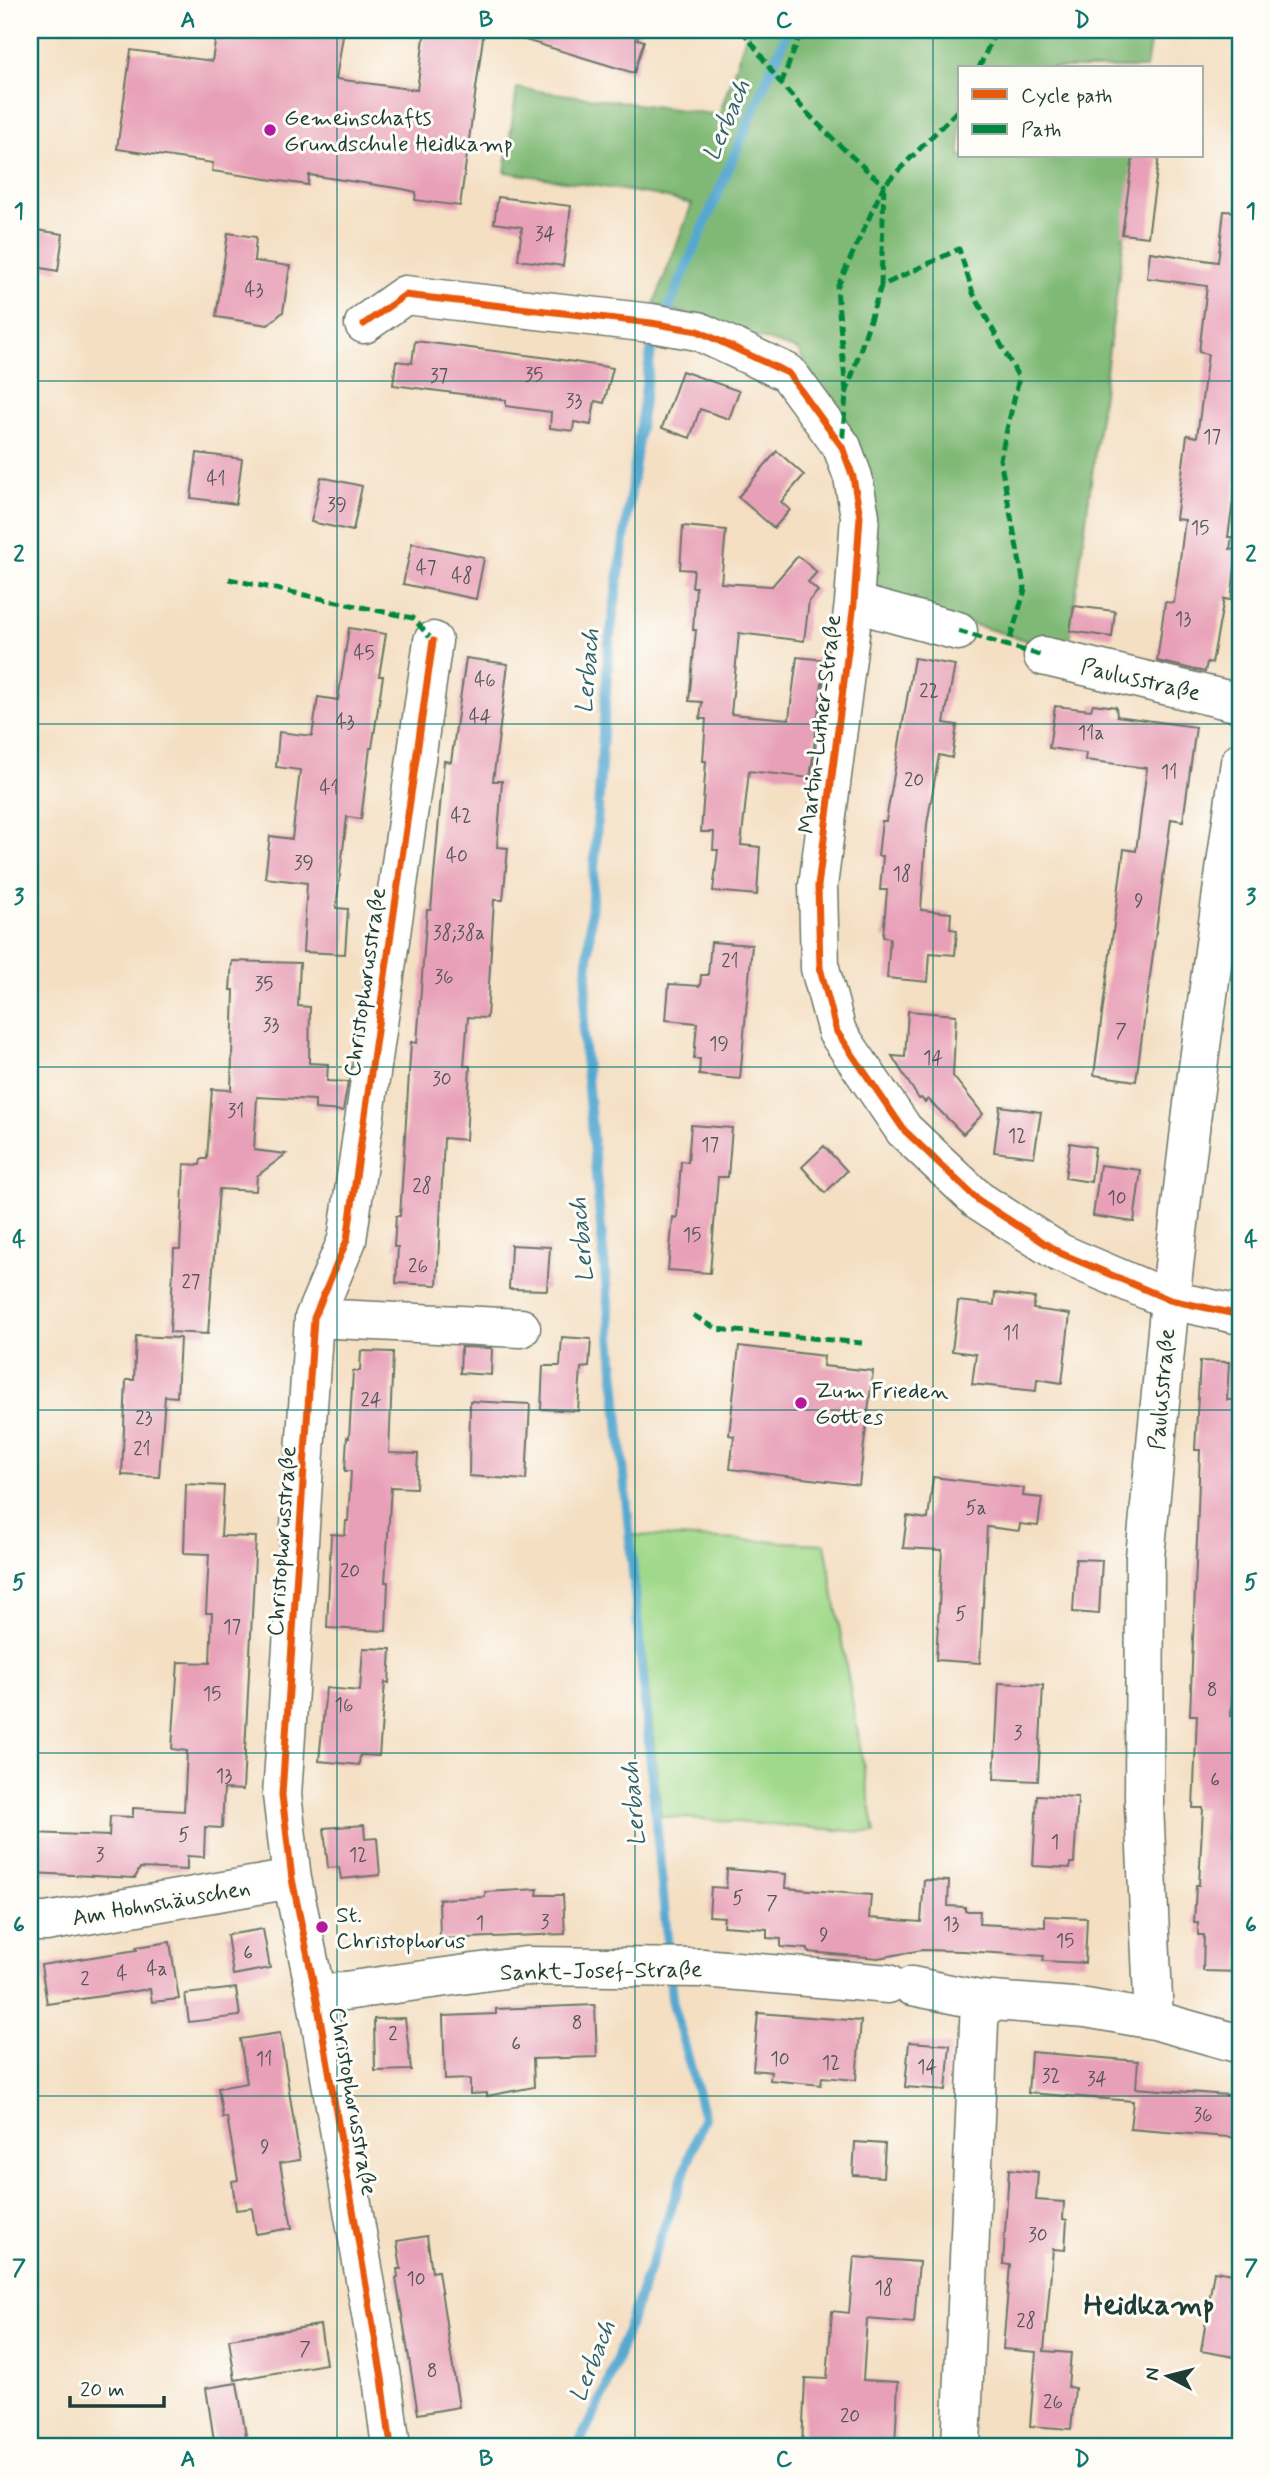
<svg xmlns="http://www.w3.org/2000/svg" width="1270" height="2477" font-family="Mynerve,sans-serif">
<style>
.green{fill:#a1d98a;stroke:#608b5f;stroke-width:2}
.forest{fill:#80b976;stroke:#507b55;stroke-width:2}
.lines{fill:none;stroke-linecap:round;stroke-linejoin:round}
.stream{stroke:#55a8d0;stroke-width:10}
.building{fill:#e8a0b8}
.minor-casing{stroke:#6a7666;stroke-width:41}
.minor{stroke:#fff;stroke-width:38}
.quiet{stroke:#00873e;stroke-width:5;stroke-dasharray:10 5;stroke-linecap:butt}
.cycleway-casing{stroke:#fdfcf7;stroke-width:11}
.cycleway{stroke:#e8590c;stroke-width:7}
.grid{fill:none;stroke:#0f766e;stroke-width:2;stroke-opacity:0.55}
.poi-dot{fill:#b5179e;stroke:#fdfcf7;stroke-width:2.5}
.labels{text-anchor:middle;stroke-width:6;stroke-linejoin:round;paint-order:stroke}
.number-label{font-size:19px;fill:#515655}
.poi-label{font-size:23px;fill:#1f3d34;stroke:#fdfcf7;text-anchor:start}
.street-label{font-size:23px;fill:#1f3d34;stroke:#fdfcf7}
.water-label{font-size:24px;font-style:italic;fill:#32626b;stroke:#fdfcf7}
.district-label{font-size:30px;font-weight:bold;fill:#1f3d34;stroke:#fdfcf7}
.neatline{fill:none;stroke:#0f766e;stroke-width:2.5}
.grid-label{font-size:23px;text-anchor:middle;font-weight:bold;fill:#0f766e}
</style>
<rect width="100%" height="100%" fill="#fdfcf7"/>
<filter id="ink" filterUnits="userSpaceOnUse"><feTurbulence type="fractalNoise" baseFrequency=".0143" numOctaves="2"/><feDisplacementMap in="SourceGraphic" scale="14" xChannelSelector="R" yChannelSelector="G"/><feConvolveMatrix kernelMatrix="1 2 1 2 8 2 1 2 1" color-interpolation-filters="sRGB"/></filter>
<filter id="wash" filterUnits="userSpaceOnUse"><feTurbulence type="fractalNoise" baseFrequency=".00686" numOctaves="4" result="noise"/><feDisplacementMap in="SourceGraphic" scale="28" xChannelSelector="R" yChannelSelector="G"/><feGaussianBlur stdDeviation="1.57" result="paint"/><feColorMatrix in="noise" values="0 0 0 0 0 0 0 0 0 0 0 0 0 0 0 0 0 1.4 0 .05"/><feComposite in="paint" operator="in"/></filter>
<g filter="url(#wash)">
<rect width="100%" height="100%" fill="#f4dfc3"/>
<path class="green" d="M633 1535 825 1544 875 1833 661 1816Z"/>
<path class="forest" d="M748 30H1152L1146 68H960V156H1135L1068 653 872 594 869 475 798 350 654 304 692 204 655 195 505 172 517 88 719 115Z"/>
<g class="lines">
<path class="stream" d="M664 319 788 30
M658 333 651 351 609 644 583 1035 669 1960
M577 2447 605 2392 704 2117 672 1999 670 1975"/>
</g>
<g id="blocks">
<path class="building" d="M217 30H344L336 79 417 90 425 30H484L460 206 415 200 416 192 403 189 309 175 308 185 212 171 213 163 117 149 131 50 212 61Z
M512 30H640L637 39 644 41 634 73 512 36Z
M1133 156H1159L1148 237 1122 234Z
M498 197 571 206 563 266 518 260 522 227 494 223Z
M1224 211 1240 212V452L1228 537H1232L1230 549 1237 550 1231 600 1224 599 1212 663 1207 662 1205 672 1157 661 1165 602 1174 603 1179 567 1185 520 1176 519 1187 435 1197 437 1208 354 1199 352 1207 286 1147 278 1150 252 1218 262Z
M30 229 63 234 58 271 30 266Z
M228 233 256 237 254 261 290 266 283 312 268 325 216 317Z
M415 341 549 358 613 368 604 403 595 401 591 425 574 422 573 431 550 428 551 412 506 406V400L393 385 396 361 412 363Z
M682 371 739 391 729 419 700 409 690 438 662 428Z
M777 451 804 475 781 502 790 510 774 528 738 497Z
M197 453 242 459 236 504 191 498Z
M321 477 362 486 353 531 311 522Z
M683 526 726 530 721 583 772 586 798 556 817 572 808 582 818 591 809 601 804 641 739 633 731 714 789 719 797 657 825 660 810 778 749 771 741 845 760 847 757 895 713 891 718 850H713L714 832H701L706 761H703L706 719H700L702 702 689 701 696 630H693L696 587H692L694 570 680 569Z
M412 543 484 558 476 599 403 584Z
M1074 606 1115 611 1112 637 1070 631Z
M349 628 386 634 379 676H383L372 748H370L361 819 347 817 336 908 348 909 345 954 303 952 307 883 265 878 270 836 292 839 300 770 276 767 279 732 312 736 318 697 338 700Z
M466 658 508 664 493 781H502L497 847 508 848 503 900H494L487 1018 468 1017 464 1066H470L466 1140 444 1138 437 1285 396 1283 398 1247H394L396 1216H400L411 1042 417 1043 427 910H431L444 761 451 762Z
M914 658 955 665 944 723 957 725 952 758 939 755 927 824 921 910 951 913 950 929 957 930 955 955 930 953 928 982 887 978 890 938 883 937 887 890H880L883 856H878L882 821H886Z
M1093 704 1116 707 1117 716 1196 727 1183 821 1171 819 1136 1081 1094 1075 1124 849 1136 851 1147 768 1085 760 1086 753 1049 748 1055 706 1091 710Z
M711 942 752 945 740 1079 699 1075 700 1059H694L697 1023 666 1020 669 984 700 986 701 975H708Z
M232 961 300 963 298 1006 310 1007 309 1063 328 1064 327 1081 348 1082 343 1111 315 1109V1100L257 1097 254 1150 286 1154 257 1176 256 1191 219 1189 208 1334 170 1332 174 1249H180L184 1164 200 1165 201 1159H207L212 1089 231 1090 234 990H230Z
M908 1011 956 1015 953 1076 983 1114 963 1134 928 1099 925 1102 921 1098 919 1099 892 1056 905 1057Z
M1000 1106 1041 1112 1034 1157 994 1152Z
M691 1125 732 1128 728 1177H718L710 1273 668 1270 673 1217 677 1218 681 1161 688 1162Z
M1070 1143 1095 1147 1091 1182 1065 1178Z
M824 1146 847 1171 825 1193 802 1167Z
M1100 1165 1141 1170 1134 1222 1093 1216Z
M511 1245 550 1247 547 1290 509 1289Z
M995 1293 1035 1298 1033 1309 1070 1314 1062 1383 1037 1379 1036 1391 972 1384 976 1354 952 1351 958 1301 994 1305Z
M136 1336 180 1338 177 1397 165 1396 159 1477 122 1475 126 1380H134Z
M562 1337 591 1339 589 1367 581 1368 578 1411 541 1409 543 1366H560Z
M739 1346 824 1356 823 1366 873 1371 859 1485 730 1469 734 1436 729 1435Z
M461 1347 492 1348 491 1375 460 1373Z
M361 1351 393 1352 389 1453 418 1454 416 1488 391 1487 385 1582H388L386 1631 327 1628 331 1534 345 1535 346 1521H348L351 1471H345L347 1437 349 1438 353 1371H360Z
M1200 1361 1229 1362 1227 1400H1240L1239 1539 1231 1716H1240V1762L1237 1761 1233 1835H1240V1972L1203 1971 1204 1935H1198V1923H1194L1196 1885H1199L1203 1808H1193L1197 1715H1190L1197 1538 1200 1450H1195Z
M470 1401 530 1404 526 1480 469 1476Z
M933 1477 1024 1488 1023 1496 1042 1498 1038 1526 1020 1524 1019 1531 987 1527 980 1663 936 1660 942 1550 903 1548 907 1516 928 1519Z
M186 1484 224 1486 221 1536 256 1537 243 1790 224 1789 222 1828 205 1827 204 1857 187 1856V1870L140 1868 135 1878 31 1873 32 1833 109 1836 110 1816 133 1817V1808L184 1811 187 1751 172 1749 178 1662 210 1663 212 1613H206L209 1554 184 1553Z
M1076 1559 1102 1560 1099 1614 1073 1612Z
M363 1648 391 1649 389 1683 385 1682 379 1756 360 1755 359 1765 319 1761 326 1688 360 1691Z
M999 1683 1043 1685 1038 1781 994 1779Z
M1037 1795 1078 1797 1074 1863H1070V1868L1033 1866Z
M364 1825 365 1839 377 1838 380 1875 341 1879 339 1867 328 1868 324 1828Z
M727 1869 786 1874 785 1888 871 1895 869 1918 921 1922 924 1880 949 1881 948 1906 965 1907V1911H980L979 1924 1045 1927V1916L1087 1918 1085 1963 1043 1961 1044 1956 963 1951 922 1950 878 1958 808 1952V1949L781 1947V1939L767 1938V1929L723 1926 724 1917 709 1916 711 1887 726 1888Z
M538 1889 537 1895H563L565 1934 440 1939 439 1899 485 1897V1892Z
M263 1929 270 1968 233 1975 227 1935Z
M170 1942 179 1999 152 2002 150 1989 47 2004 41 1965 137 1950 136 1947Z
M236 1988 240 2016 189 2022 185 1994Z
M595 2005 597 2057 533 2059 534 2087 487 2096V2093L470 2094V2079L445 2080 443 2016 496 2014V2009Z
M758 2013 861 2021 856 2080 822 2077 821 2085 770 2080 771 2072 753 2070Z
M405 2018 411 2070 375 2071 374 2019Z
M280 2033 300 2160 280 2163 292 2228 256 2234 252 2208 236 2210 232 2181 238 2180 227 2117 223 2118 218 2088 247 2083 240 2039Z
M909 2042 950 2045 946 2090 905 2087Z
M1031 2052 1138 2061 1136 2088 1240 2096V2138L1130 2129 1133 2101 1028 2093Z
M855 2142 885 2144 883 2177 853 2175Z
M1009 2169 1038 2172 1036 2200 1064 2202 1063 2219 1067 2220 1065 2250 1053 2249 1044 2351 1071 2353 1068 2387 1075 2388 1071 2429 1030 2426 1036 2352 1003 2349 1010 2265 1003 2264Z
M427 2236 432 2272 438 2271 459 2407 418 2414 396 2278 398 2277 397 2269H401L397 2241Z
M854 2257 919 2262 914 2323 867 2319 863 2380 898 2382 895 2447H802L805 2378 827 2379 832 2311 849 2313Z
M1214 2271 1240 2275V2358L1201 2351Z
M320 2325 326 2364 235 2380 229 2339Z
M237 2383 248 2447H215L206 2388Z"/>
</g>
</g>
<g filter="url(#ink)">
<use href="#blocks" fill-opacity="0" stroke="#6a7666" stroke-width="2"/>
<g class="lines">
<defs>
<path id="minor" d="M364 324 405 295 651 323 698 331 788 373 842 447 853 477 860 516 854 603 818 886 820 968 837 1032 904 1130 978 1200 1060 1253 1170 1300 1240 1315
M854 603 958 631
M1043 656 1240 703
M314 1318 521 1328
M30 1922H46L292 1879
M912 1986 980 2000
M316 1995 525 1966 702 1968 888 1984
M1154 2020 1144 1805 1145 1557 1170 1300 1193 1104 1240 762
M961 2446 980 2000 1086 2008 1154 2020 1240 2044
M391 2447 382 2378 316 1995 292 1879 282 1795 314 1318 347 1240 433 641"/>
</defs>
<use href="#minor" class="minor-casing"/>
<use href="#minor" class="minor"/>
<path class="quiet" d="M741 30C757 47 768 68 783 86 814 122 848 154 884 185L837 288 846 394 842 446
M979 68 996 30
M781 84 802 30
M881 286 884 185 960 108
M846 394 881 286 959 249 973 293 1019 378 1000 459 1025 590 1008 646
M229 579 413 618 433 641
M958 631 1043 656
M693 1315 717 1329 862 1343"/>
<defs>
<path id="cycleway" d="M364 324 405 295 651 323 698 331 788 373 842 447 853 477 860 516 854 603 818 886 820 968 837 1032 904 1130 978 1200 1060 1253 1170 1300 1240 1315
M391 2447 382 2378 316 1995 292 1879 282 1795 314 1318 347 1240 433 641"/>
</defs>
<use href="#cycleway" class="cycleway-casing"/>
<use href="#cycleway" class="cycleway"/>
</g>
</g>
<path class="grid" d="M337 30V2447M635 30V2447M933 30V2447M30 381H1240M30 724H1240M30 1067H1240M30 1410H1240M30 1753H1240M30 2096H1240"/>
<g class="poi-dot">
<circle cx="270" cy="130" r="7"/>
<circle cx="801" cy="1403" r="7"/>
<circle cx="322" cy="1927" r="7"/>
</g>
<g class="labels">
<g class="number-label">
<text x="545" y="240">34</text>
<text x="254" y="296">43</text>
<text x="534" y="381">35</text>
<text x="439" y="382">37</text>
<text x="574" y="407">33</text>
<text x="1212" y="443">17</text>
<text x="216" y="485">41</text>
<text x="337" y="511">39</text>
<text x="1200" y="534">15</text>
<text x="426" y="574">47</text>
<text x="462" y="582">48</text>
<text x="1183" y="625">13</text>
<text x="364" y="659">45</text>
<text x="485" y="686">46</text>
<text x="929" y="697">22</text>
<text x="480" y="723">44</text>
<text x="345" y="728">43</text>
<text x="1091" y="739">11a</text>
<text x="1169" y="778">11</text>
<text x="914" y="786">20</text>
<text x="329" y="794">41</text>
<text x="461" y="822">42</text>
<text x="457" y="862">40</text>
<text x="304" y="869">39</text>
<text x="902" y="880">18</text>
<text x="1139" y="907">9</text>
<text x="459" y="939">38;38a</text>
<text x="730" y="967">21</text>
<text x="444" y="983">36</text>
<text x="264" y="990">35</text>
<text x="271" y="1031">33</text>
<text x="1121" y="1037">7</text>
<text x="719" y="1050">19</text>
<text x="933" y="1064">14</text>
<text x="442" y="1085">30</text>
<text x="236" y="1117">31</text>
<text x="1017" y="1142">12</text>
<text x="710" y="1151">17</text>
<text x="422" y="1192">28</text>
<text x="1117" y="1204">10</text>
<text x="692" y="1241">15</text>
<text x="418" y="1272">26</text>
<text x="191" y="1288">27</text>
<text x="1011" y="1339">11</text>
<text x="371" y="1406">24</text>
<text x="144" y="1424">23</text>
<text x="142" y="1455">21</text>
<text x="976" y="1514">5a</text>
<text x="350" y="1577">20</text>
<text x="961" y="1620">5</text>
<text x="232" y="1633">17</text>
<text x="1212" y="1696">8</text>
<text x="212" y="1700">15</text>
<text x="344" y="1711">16</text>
<text x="1018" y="1739">3</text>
<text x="224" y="1782">13</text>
<text x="1215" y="1786">6</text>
<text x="184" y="1841">5</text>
<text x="1055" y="1848">1</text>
<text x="100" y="1861">3</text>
<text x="358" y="1861">12</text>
<text x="738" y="1904">5</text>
<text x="772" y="1909">7</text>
<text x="545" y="1928">3</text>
<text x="480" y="1929">1</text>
<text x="951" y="1930">13</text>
<text x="824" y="1941">9</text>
<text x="1065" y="1947">15</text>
<text x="248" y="1959">6</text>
<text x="157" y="1975">4a</text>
<text x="122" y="1980">4</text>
<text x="85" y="1985">2</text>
<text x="577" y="2029">8</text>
<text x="393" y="2040">2</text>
<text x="516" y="2050">6</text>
<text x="264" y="2065">11</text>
<text x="780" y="2065">10</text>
<text x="831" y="2069">12</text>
<text x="927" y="2073">14</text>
<text x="1051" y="2082">32</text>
<text x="1097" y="2085">34</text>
<text x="1203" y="2121">36</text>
<text x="265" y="2153">9</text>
<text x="1038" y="2241">30</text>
<text x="416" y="2285">10</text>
<text x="884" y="2294">18</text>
<text x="1026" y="2327">28</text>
<text x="305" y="2355">7</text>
<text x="432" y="2377">8</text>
<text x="1053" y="2408">26</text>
<text x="850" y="2422">20</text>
</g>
<g class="poi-label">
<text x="284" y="125">Gemeinschafts<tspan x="284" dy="26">Grundschule Heidkamp</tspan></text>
<text x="815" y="1398">Zum Frieden<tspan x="815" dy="26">Gottes</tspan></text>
<text x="336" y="1922">St.<tspan x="336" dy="26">Christophorus</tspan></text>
</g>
<g class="street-label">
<text transform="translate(1141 679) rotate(13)" y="8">Paulusstraße</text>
<text transform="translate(819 724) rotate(-83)" y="8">Martin-Luther-Straße</text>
<text transform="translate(364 982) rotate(-82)" y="8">Christophorusstraße</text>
<text transform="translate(1161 1389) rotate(-85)" y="8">Paulusstraße</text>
<text transform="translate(281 1541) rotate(-86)" y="8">Christophorusstraße</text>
<text transform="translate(161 1902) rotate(-10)" y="8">Am Hohnshäuschen</text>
<text transform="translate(601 1970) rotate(-1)" y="8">Sankt-Josef-Straße</text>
<text transform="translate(354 2101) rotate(80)" y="8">Christophorusstraße</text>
</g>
<g class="water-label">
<text transform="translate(726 120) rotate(-67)" y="8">Lerbach</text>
<text transform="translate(587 671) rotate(-85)" y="8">Lerbach</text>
<text transform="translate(581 1240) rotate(-95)" y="8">Lerbach</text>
<text transform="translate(633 1804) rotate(-95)" y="8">Lerbach</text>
<text transform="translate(592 2361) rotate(-68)" y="8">Lerbach</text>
</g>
<g class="district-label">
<text x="1149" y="2314">Heidkamp</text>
</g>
</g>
<rect width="1270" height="2477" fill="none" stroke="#fdfcf7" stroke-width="77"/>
<rect x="958" y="66" width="245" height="91" fill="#fdfcf7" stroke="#a4b0a9" stroke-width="2"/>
<rect x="972" y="89" width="35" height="10" fill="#e8590c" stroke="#a4b0a9" stroke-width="2"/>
<text x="1021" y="102" font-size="21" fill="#1f3d34">Cycle path</text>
<rect x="972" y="124" width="35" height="10" fill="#00873e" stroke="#a4b0a9" stroke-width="2"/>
<text x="1021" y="136" font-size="21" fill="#1f3d34">Path</text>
<g transform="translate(1168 2376) rotate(277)" stroke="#fdfcf7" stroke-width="5" paint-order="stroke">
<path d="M0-5L12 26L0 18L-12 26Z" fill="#1f3d34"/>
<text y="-10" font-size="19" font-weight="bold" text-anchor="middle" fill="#1f3d34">N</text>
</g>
<path d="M70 2396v10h94v-10" fill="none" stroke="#1f3d34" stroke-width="3.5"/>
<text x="80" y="2396" font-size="21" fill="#1f3d34" stroke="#fdfcf7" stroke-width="5" paint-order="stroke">20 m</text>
<rect x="38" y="38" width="1194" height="2400" class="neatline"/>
<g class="grid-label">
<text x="188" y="27">A</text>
<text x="486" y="27">B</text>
<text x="784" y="27">C</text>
<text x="1082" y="27">D</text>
<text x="19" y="218">1</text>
<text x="1251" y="218">1</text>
<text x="19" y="561">2</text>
<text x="1251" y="561">2</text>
<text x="19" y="904">3</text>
<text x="1251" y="904">3</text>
<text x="19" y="1246">4</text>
<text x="1251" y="1246">4</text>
<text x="19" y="1589">5</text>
<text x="1251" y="1589">5</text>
<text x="19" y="1932">6</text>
<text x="1251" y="1932">6</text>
<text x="19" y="2275">7</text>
<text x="1251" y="2275">7</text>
<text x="188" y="2466">A</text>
<text x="486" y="2466">B</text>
<text x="784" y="2466">C</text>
<text x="1082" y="2466">D</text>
</g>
</svg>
